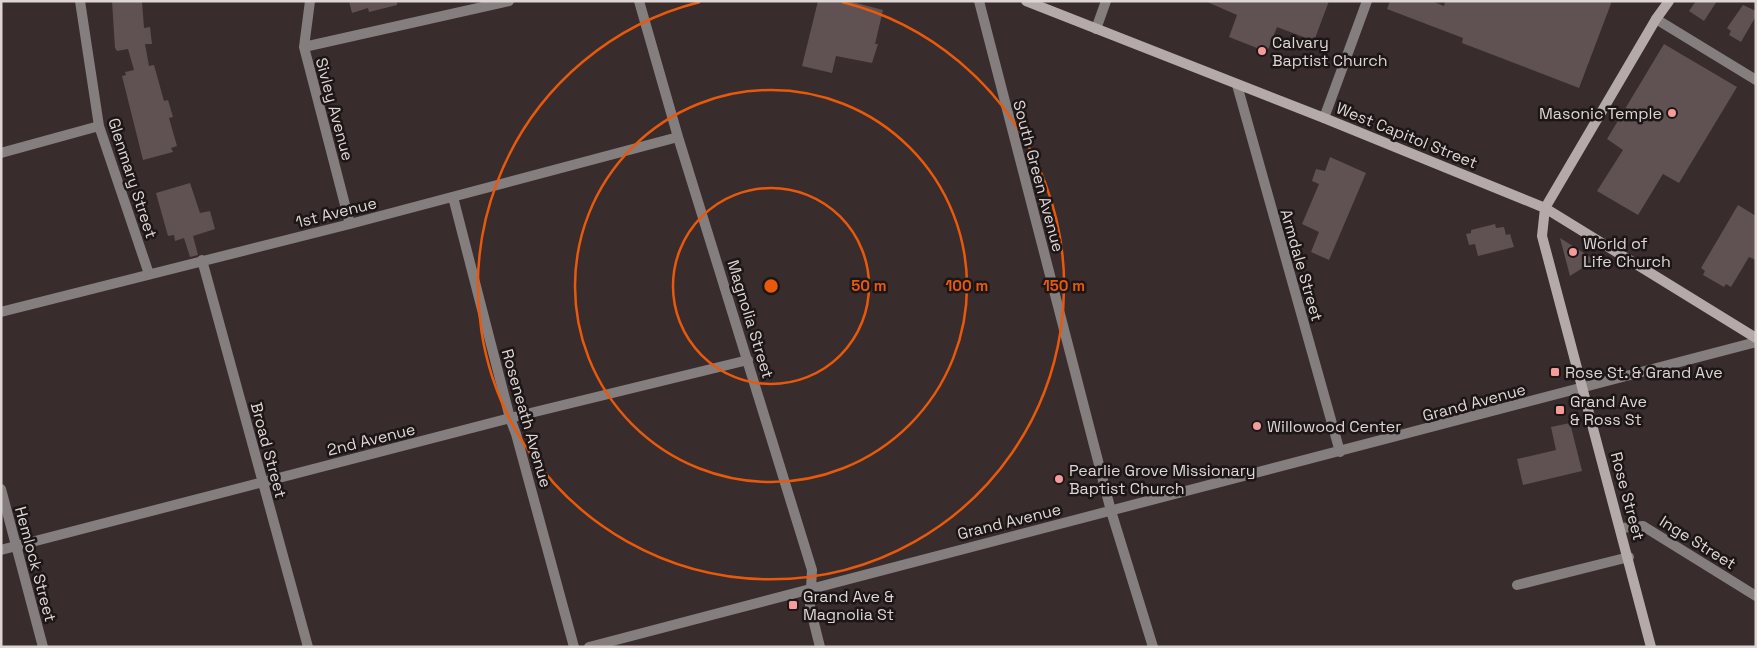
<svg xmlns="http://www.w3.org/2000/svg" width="1757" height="648" font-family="'Space Grotesk',sans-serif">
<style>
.building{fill:#605252}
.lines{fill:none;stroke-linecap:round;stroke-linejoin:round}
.street{stroke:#857e7e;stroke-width:10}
.secondary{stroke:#b5aaaa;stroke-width:10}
.ring{fill:none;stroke:#e8590c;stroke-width:2.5}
.poi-dot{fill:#f59b99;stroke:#1c1616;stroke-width:2}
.labels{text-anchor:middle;stroke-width:5;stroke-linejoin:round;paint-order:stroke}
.poi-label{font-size:16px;fill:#ded6d5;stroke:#1c1616;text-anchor:start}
.street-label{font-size:16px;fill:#ded6d5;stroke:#1c1616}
.centre{fill:#e8590c;stroke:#1c1616;stroke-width:2.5}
.ring-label{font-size:15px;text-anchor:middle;font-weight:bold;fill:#e8590c;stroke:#1c1616;stroke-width:5;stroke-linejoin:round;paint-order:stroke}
</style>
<rect width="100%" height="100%" fill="#392c2c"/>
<path class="building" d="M112 1 142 2 144 28 150 27 152 44H145L149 66 154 65 164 101 168 100 173 117 169 118 177 146 171 148 173 152 143 160 122 76 126 75 125 72 134 70 128 49 117 51 115 48Z
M349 1H397V5L369 12 368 8 352 13Z
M818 1H849L883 10 875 44H878L872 63 836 56 832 73 802 66Z
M1205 1H1329L1314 41 1277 27 1267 52 1229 37 1237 15Z
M1390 1H1432L1444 6 1445 1H1612L1579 88 1462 43 1463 38 1387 9Z
M1696 1H1717L1704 21 1689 11Z
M1743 5 1756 11V16L1741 42 1729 35 1731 31 1727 28Z
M1664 44 1737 87 1679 183 1663 174 1638 215 1597 191 1623 150 1607 139Z
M1330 157 1366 173 1329 260 1311 252 1319 232 1302 224 1319 184 1312 181 1316 169 1325 171Z
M190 183 200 213 210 211 215 229 193 236 198 255 190 257 184 238 175 241 174 235 168 236 156 193Z
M1738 205 1756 216V260L1749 257 1731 287 1726 284 1724 287 1703 275 1705 271 1701 268Z
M1495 224 1496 228 1504 227 1506 235 1510 234 1514 247 1478 256 1475 244 1469 245 1466 234 1471 233V230Z
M1560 238 1595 260 1570 276Z
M1570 423 1582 471 1523 485 1517 459 1556 450 1551 427Z"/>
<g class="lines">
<path class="street" d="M80 1 99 126 149 274
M310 1 304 47 350 224
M639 1 678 137 812 570 810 607 820 647
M979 1 1111 511 1153 647
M1656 19 1756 80
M1096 29 1106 1
M304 47 509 1
M1237 85 1340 452
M1324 118 1367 1
M1 153 99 126
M453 197 510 418 516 434 574 647
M202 260 308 647
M1 312 350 224 678 137
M1 489 43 647
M1621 528 1643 526 1756 596
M1 550 510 418 748 360
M1517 585 1629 557
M589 647 1756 342"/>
<path class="secondary" d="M1026 1 1324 118 1545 208 1756 338
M1651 647 1542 236 1545 208 1656 19 1669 1"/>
</g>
<g class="ring">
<circle cx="771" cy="286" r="98"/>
<circle cx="771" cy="286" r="196"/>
<path d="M842 2A293 293 0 1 1 700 2"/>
</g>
<g class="poi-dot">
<circle cx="1262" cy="51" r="5"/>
<circle cx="1672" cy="113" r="5"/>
<circle cx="1573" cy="252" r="5"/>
<rect x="1550" y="367" width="10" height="10" rx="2.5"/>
<rect x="1555" y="405" width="10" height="10" rx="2.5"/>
<circle cx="1257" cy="426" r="5"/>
<circle cx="1059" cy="479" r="5"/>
<rect x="788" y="600" width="10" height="10" rx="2.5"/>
</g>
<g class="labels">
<g class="poi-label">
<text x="1272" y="48">Calvary<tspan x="1272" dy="18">Baptist Church</tspan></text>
<text x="1662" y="119" text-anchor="end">Masonic Temple</text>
<text x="1583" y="249">World of<tspan x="1583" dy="18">Life Church</tspan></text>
<text x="1565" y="378">Rose St. &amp; Grand Ave</text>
<text x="1570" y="407">Grand Ave<tspan x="1570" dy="18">&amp; Ross St</tspan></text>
<text x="1267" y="432">Willowood Center</text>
<text x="1069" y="476">Pearlie Grove Missionary<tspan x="1069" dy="18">Baptist Church</tspan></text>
<text x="803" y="602">Grand Ave &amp;<tspan x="803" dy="18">Magnolia St</tspan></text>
</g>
<g class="street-label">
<text transform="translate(335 109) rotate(75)" y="6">Sivley Avenue</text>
<text transform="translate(1407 135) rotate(22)" y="6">West Capitol Street</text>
<text transform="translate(1039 176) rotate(75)" y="6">South Green Avenue</text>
<text transform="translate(133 178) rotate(72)" y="6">Glenmary Street</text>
<text transform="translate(336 212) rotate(-14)" y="6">1st Avenue</text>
<text transform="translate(1302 265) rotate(74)" y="6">Armdale Street</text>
<text transform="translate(751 319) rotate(73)" y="6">Magnolia Street</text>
<text transform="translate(1474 402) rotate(-15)" y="6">Grand Avenue</text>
<text transform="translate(527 418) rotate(74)" y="6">Roseneath Avenue</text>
<text transform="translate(371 439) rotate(-14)" y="6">2nd Avenue</text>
<text transform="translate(269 450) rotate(75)" y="6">Broad Street</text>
<text transform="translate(1628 496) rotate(75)" y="6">Rose Street</text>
<text transform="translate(1009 521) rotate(-14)" y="6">Grand Avenue</text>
<text transform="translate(1698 542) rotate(32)" y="6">Inge Street</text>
<text transform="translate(36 564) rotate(75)" y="6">Hemlock Street</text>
</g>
</g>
<circle cx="771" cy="286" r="8" class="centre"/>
<g class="ring-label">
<text x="869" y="291">50 m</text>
<text x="967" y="291">100 m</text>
<text x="1064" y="291">150 m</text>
</g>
<rect width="1757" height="648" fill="none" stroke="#ded6d5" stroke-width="5"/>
</svg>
